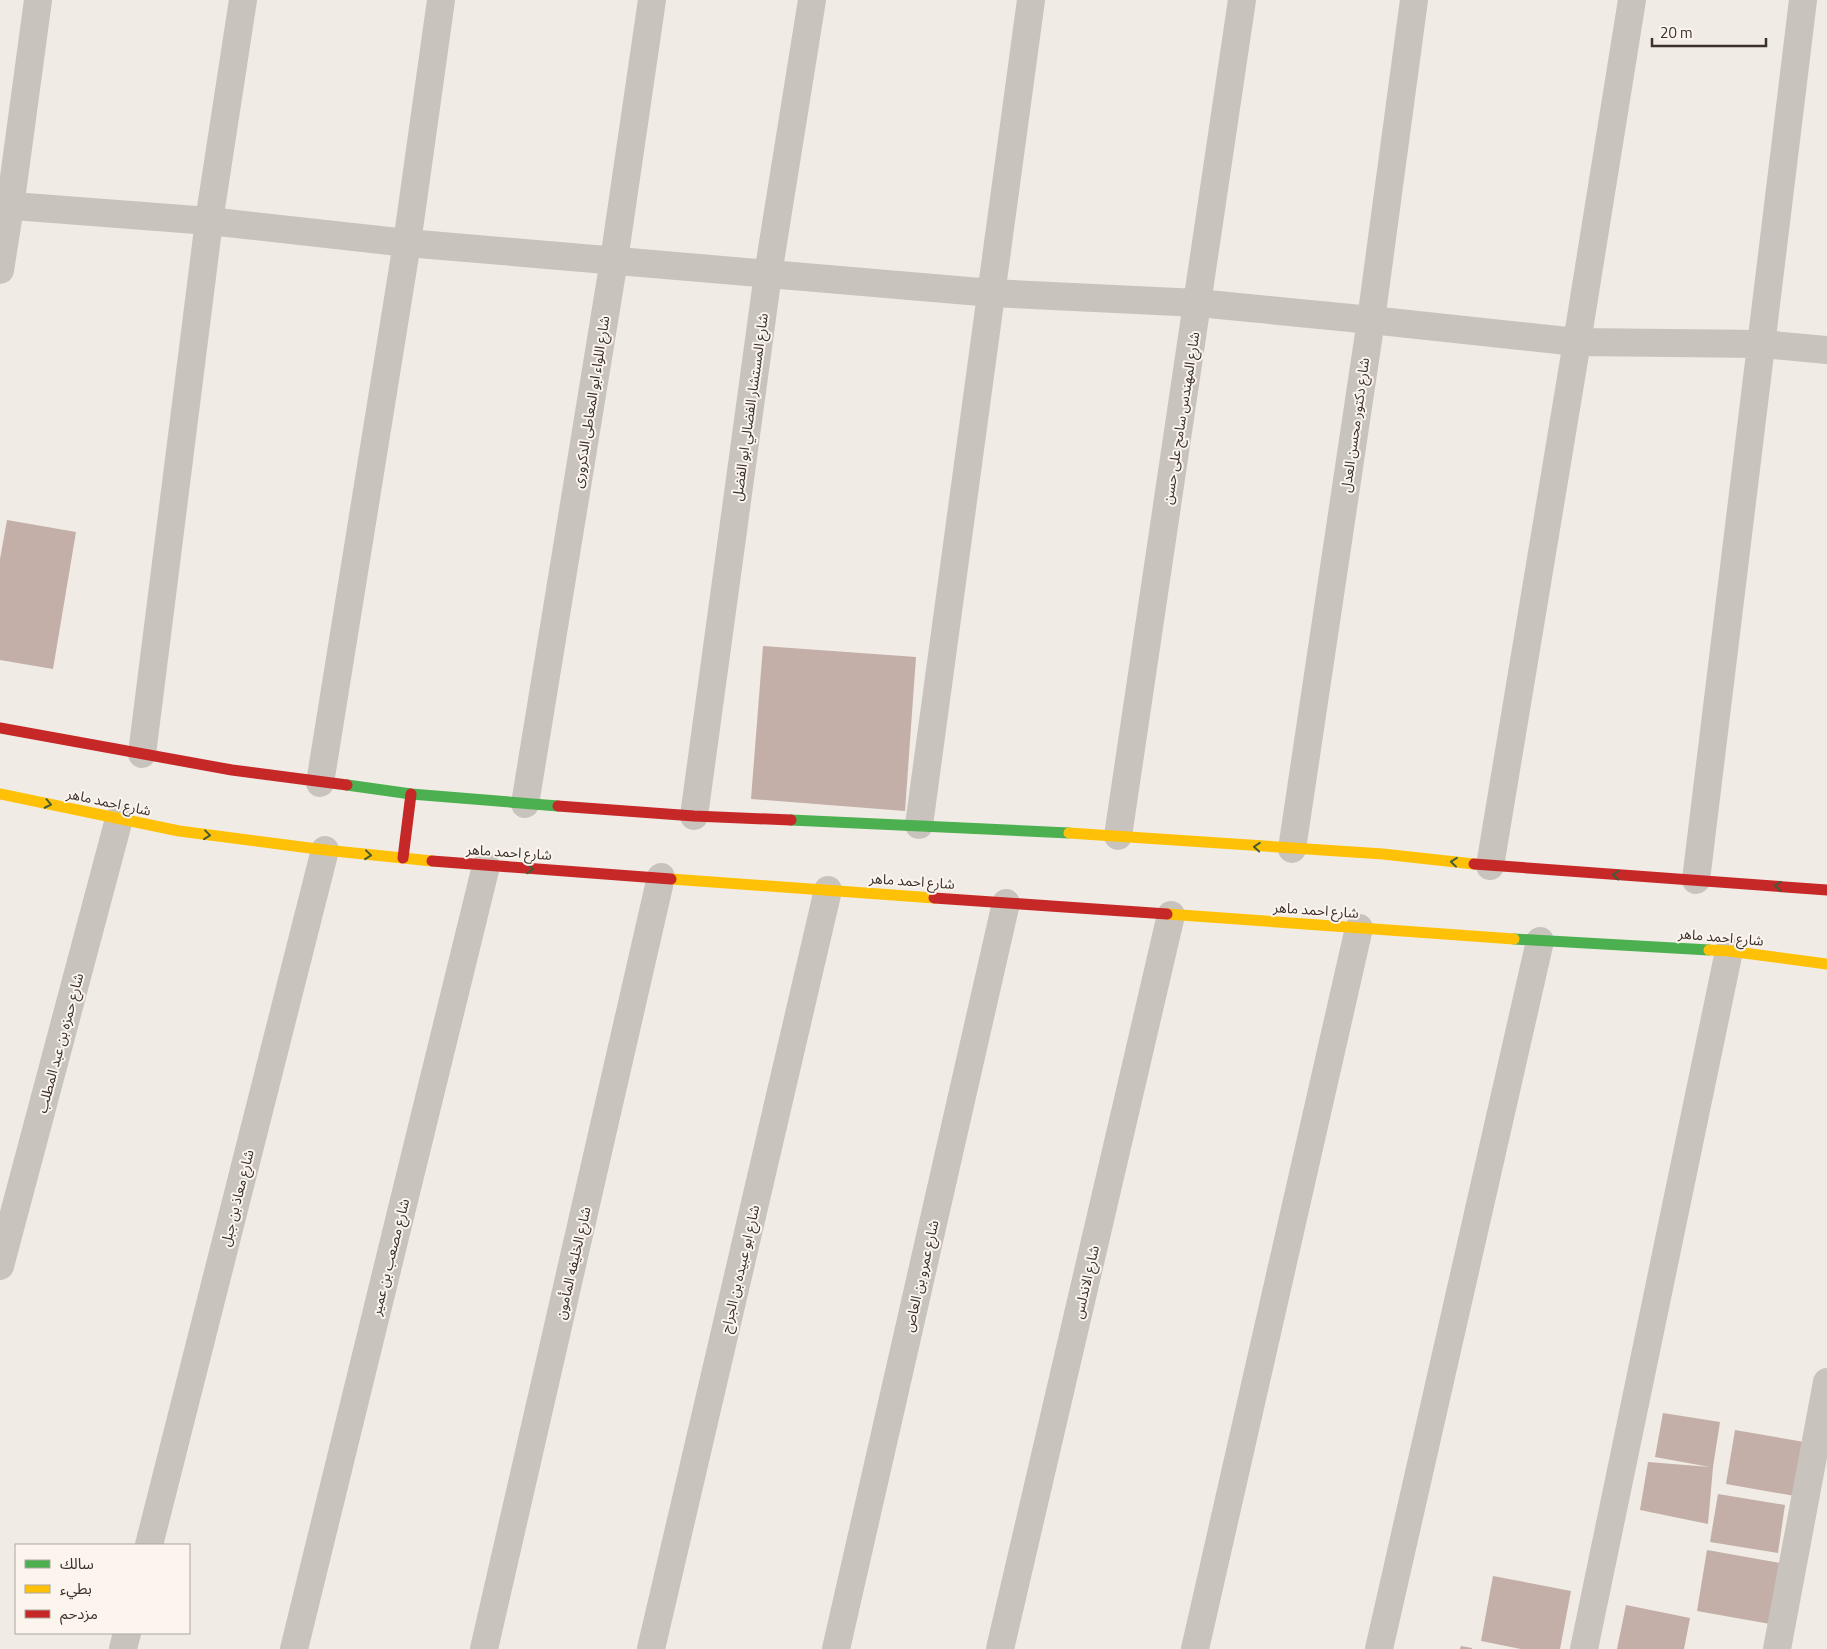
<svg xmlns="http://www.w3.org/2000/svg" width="1827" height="1649" font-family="'Titillium Web','Noto Sans Arabic',sans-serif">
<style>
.building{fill:#c3afa7}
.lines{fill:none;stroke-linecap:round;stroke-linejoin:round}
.street{stroke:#c9c3be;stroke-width:28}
.fast{stroke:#4caf50;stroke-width:11}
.slow{stroke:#ffc107;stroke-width:11}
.jam{stroke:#c62828;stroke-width:11}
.oneway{stroke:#415c38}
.labels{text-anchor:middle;stroke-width:4;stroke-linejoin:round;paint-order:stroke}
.street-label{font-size:14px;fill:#3b302b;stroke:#fbf5ee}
</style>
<rect width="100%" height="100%" fill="#f0ebe5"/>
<path class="building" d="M7 520 76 532 53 669 0 660V559Z
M763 646 916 657 905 811 751 799Z
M1663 1413 1720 1422 1713 1467 1708 1524 1640 1510 1648 1462 1710 1467 1655 1457Z
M1735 1430 1804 1442 1795 1496 1726 1484Z
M1718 1494 1785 1505 1778 1553 1710 1542Z
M1707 1550 1792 1565 1782 1626 1697 1611Z
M1493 1576 1571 1591 1560 1649H1521L1481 1641Z
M1626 1605 1690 1618 1684 1649H1617Z
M1461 1646 1472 1648V1649H1460Z"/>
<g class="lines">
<path class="street" d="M0 205 209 221 407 243 992 293 1198 303 1371 320 1577 342 1762 344 1827 350
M0 270 10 207 38 0
M142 754 209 221 243 0
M320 783 407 243 441 0
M525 804 614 260 652 0
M694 816 768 274 812 0
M919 825 1031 0
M1118 836 1242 0
M1292 849 1371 320 1414 0
M1490 866 1577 342 1632 0
M1696 880 1803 0
M0 1266 119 819
M149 1545 325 850
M123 1649 127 1633
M294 1649 486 866
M484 1649 661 877
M651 1649 828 890
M836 1649 1006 903
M1000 1649 1171 915
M1195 1649 1359 928
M1379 1649 1540 941
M1584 1649 1729 951
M1777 1649 1827 1382"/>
<path class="fast" d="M347 785 411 794 558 806
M791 820 1069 833
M1514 939 1709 950"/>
<path class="slow" d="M0 794 179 831 325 850 432 861
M1069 833 1383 854 1474 864
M671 879 934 898
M1167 914 1514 939
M1709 950 1729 951 1827 964"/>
<path class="jam" d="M0 728 232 770 347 785
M558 806 694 816 791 820
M403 858 411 794
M432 861 671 879
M1474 864 1827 890
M934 898 1167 914"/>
</g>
<defs><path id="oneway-chevron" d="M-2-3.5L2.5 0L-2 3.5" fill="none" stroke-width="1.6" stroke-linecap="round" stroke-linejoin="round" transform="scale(1.25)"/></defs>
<g class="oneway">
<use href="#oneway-chevron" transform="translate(48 804) rotate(12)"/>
<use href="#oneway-chevron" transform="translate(207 835) rotate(7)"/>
<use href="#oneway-chevron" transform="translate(1257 847) rotate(-176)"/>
<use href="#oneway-chevron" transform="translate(368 855) rotate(6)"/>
<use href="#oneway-chevron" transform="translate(1454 862) rotate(-174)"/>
<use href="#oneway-chevron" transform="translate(530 869) rotate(4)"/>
<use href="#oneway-chevron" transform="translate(1616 875) rotate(-176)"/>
<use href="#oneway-chevron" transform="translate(1778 886) rotate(-176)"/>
</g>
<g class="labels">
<g class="street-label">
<text transform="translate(591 402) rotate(-81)" y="5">شارع اللواء ابو المعاطى الدكرورى</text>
<text transform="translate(750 407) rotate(-82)" y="5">شارع المستشار الفضالي ابو الفضل</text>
<text transform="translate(1181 418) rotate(-81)" y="5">شارع المهندس سامح على حسن</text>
<text transform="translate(1355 425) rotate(-82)" y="5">شارع دكتور محسن العدل</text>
<text transform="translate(109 802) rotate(12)" y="5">شارع احمد ماهر</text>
<text transform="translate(509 852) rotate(4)" y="5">شارع احمد ماهر</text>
<text transform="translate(912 881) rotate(4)" y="5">شارع احمد ماهر</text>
<text transform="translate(1316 910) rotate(4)" y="5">شارع احمد ماهر</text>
<text transform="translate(1721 937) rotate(5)" y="5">شارع احمد ماهر</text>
<text transform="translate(60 1043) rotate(-75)" y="5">شارع حمزه بن عبد المطلب</text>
<text transform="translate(237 1198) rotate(-76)" y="5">شارع معاذ بن جبل</text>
<text transform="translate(390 1257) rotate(-76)" y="5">شارع مصعب بن عمير</text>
<text transform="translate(573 1263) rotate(-77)" y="5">شارع الخليفه المأمون</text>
<text transform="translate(740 1269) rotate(-77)" y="5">شارع ابو عبيده بن الجراح</text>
<text transform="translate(921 1276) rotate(-77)" y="5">شارع عمرو بن العاص</text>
<text transform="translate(1086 1282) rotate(-77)" y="5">شارع الاندلس</text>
</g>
</g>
<rect x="15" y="1544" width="175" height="90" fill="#fbf5ee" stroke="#aea6a0"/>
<rect x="25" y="1560" width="25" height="8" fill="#4caf50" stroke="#aea6a0"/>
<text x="60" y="1569" font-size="15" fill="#3b302b">سالك</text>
<rect x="25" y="1585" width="25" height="8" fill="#ffc107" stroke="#aea6a0"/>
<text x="60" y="1594" font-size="15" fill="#3b302b">بطيء</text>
<rect x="25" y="1610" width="25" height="8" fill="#c62828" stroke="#aea6a0"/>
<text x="60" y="1619" font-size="15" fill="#3b302b">مزدحم</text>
<path d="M1652 38v8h114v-8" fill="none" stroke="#3b302b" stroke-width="2.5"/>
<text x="1660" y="38" font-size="15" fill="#3b302b" stroke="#fbf5ee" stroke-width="4" paint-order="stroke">20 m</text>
</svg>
